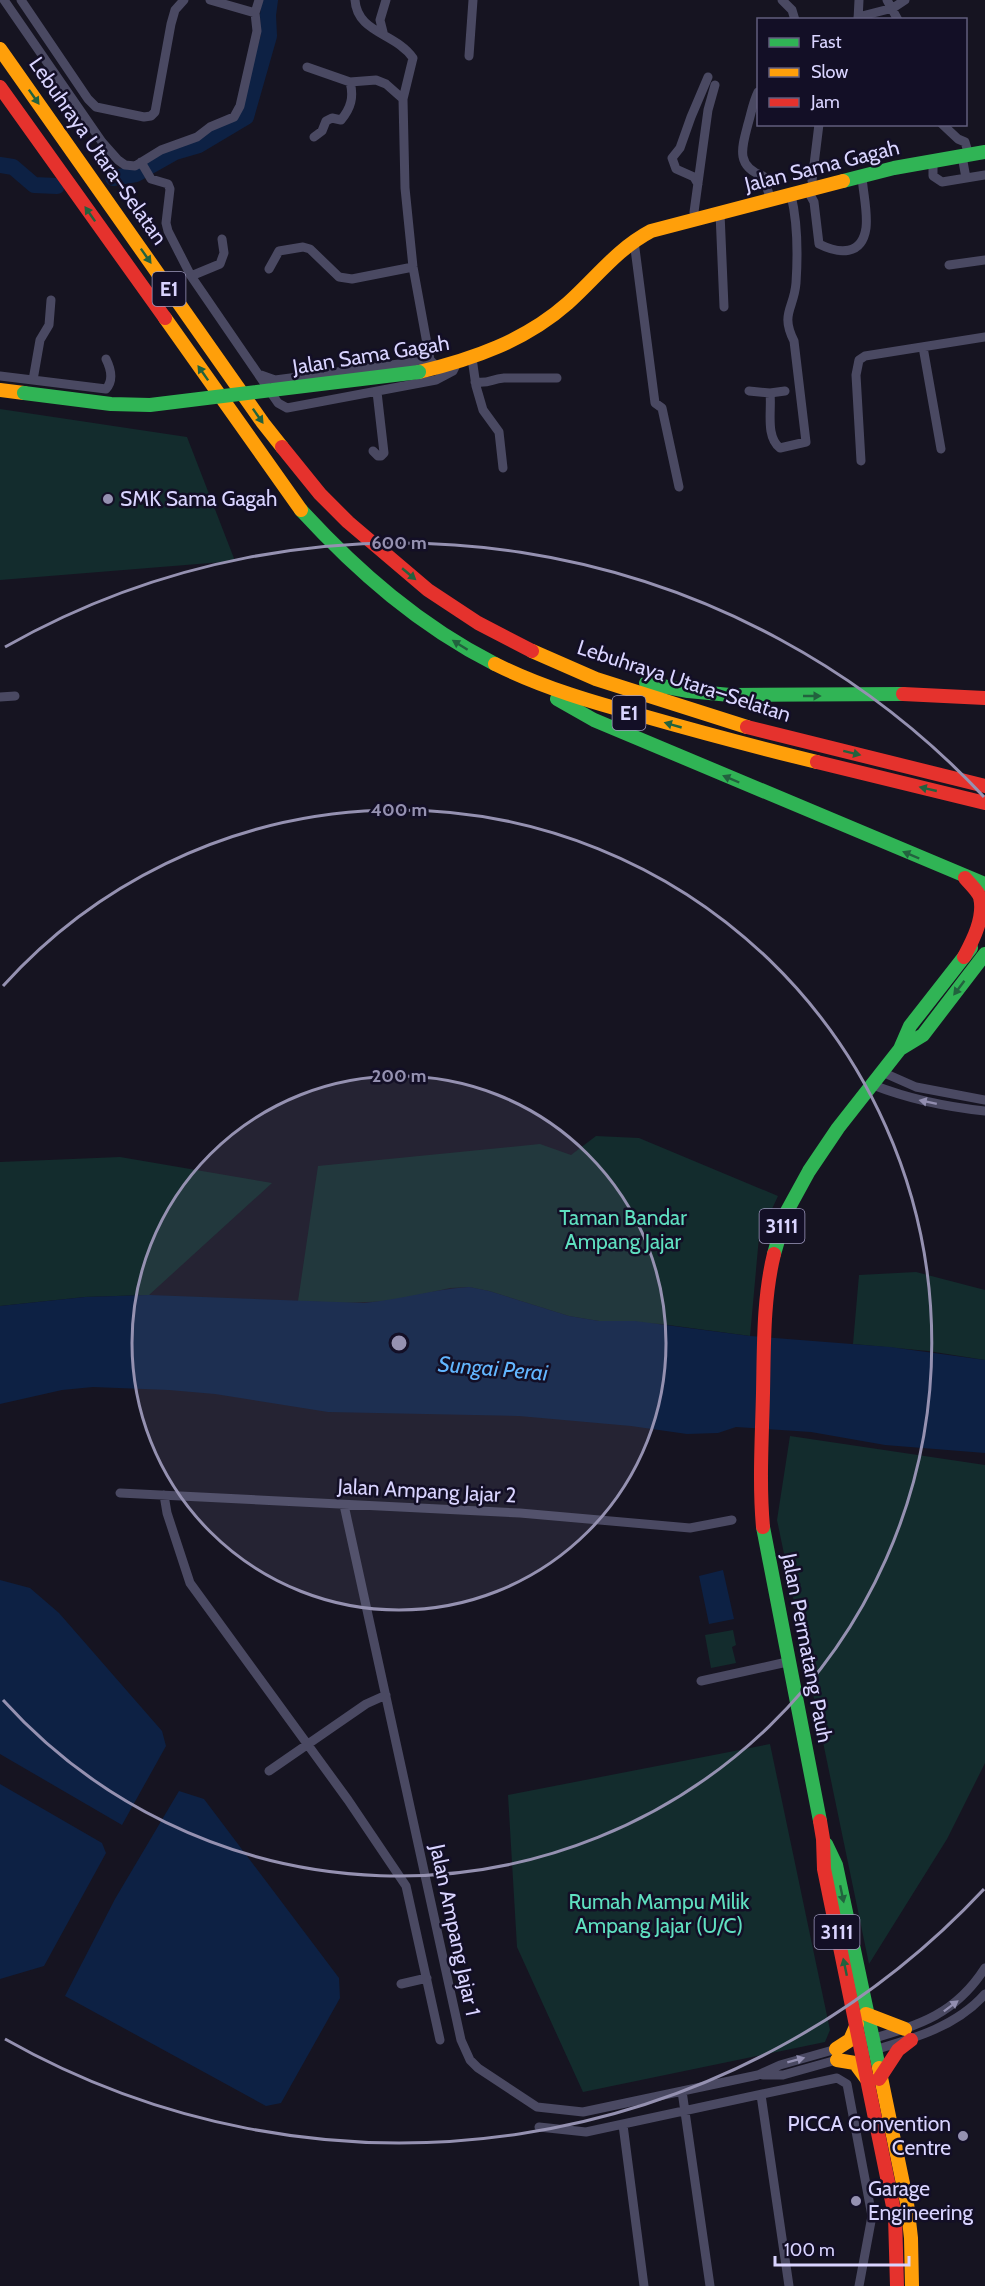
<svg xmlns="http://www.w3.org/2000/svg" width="985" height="2286" font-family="Cabin,sans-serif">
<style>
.green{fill:#132c2d}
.water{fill:#0d2144}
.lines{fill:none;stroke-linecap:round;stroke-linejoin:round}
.river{stroke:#0d2144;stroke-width:16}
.street{stroke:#4a4962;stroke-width:9}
.fast{stroke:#30b455;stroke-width:14}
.slow{stroke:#ff9f0a;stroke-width:14}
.jam{stroke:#e5322d;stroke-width:14}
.fast-bridge{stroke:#30b455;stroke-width:14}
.oneway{fill:#22623e}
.oneway2{fill:#928eb0}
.ring{fill:none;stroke:#9591b1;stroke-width:3}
.poi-dot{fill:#9591b1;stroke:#130f26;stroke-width:2}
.labels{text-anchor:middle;stroke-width:5;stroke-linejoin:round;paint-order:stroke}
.shield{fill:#130f26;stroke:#9e99be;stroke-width:1.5}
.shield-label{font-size:20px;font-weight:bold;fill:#d9d4ff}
.street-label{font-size:21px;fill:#d9d4ff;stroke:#130f26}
.poi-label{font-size:21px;fill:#d9d4ff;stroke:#130f26;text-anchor:start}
.park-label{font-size:21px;fill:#5fe0c0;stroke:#130f26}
.water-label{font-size:22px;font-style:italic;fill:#62b6ff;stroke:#130f26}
.centre{fill:#9591b1;stroke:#130f26;stroke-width:3}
.ring-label{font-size:18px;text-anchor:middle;font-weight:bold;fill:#9591b1;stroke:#130f26;stroke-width:5;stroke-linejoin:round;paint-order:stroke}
</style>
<rect width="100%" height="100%" fill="#161421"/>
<path class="green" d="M0 409 187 437 235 561 0 580Z
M596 1136 639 1138 778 1196 759 1237 750 1336 661 1324 599 1321 569 1316 489 1291 469 1287 450 1288 392 1301 343 1303 298 1301 318 1166 540 1144 571 1155Z
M120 1157 272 1183 149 1295 85 1297 0 1306V1162Z
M916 1272 985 1290V1360L928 1351 853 1344 859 1275Z
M790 1436 985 1465V1763L947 1839 869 1964 777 1520Z
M733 1630 736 1645 732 1647 736 1663 711 1668 705 1635Z
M770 1744 830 2030 825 2042 583 2092 517 1947 508 1795Z"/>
<path class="water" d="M469 1287 489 1291 569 1316 599 1321H635L750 1336 890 1347 985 1360V1453L885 1445 811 1432 736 1427 718 1433 687 1434 631 1426 519 1416 328 1412 215 1394 169 1390 93 1387 62 1390 0 1404V1306L85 1297 149 1295 364 1303C399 1300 433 1289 469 1287Z
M723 1570 734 1619 709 1624 699 1576Z
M0 1580 30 1588 59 1613 162 1731 166 1746 122 1825 0 1754Z
M0 1784 102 1843 106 1853 44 1966 0 1979Z
M179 1791 204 1799 339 1978 340 1998 281 2103 266 2106 65 1996 115 1899Z"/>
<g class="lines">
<path class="river" d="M0 165 13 167 34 185 57 186
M113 178 136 174 175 152 199 145 246 117 269 36 268 15 270 0"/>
<path class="street" d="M4 0 102 142 118 160 125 165 135 166 161 150 197 137 210 127 234 117 240 106 257 31 255 13 259 0
M21 0 88 99 96 107 144 117 151 116 155 112 171 24 175 10 184 0
M210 0 255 13
M355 0C357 33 396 33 413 58L403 99 405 188 413 267 430 360 438 368
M782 0 792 10 795 20
M887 0 898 20
M858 17 893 8 905 0
M858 20 859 0
M383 32 380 20 386 0
M469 56 473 0
M307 67 350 82 376 80 386 84 403 99
M758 92C753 102 751 114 748 124 742 147 735 166 763 176L771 200
M942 124 958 139 965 142 969 155
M314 137 322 131 326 121 332 118 341 120C351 108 354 97 350 82
M962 156 966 178
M933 161V176L942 182 985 175
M141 162 151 179 168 184 170 189 166 223 168 231 191 276 278 403 287 408 436 380 453 371 457 363
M698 184 694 177 676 169 672 158 680 148 691 117 708 77
M814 189 812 181 819 124
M808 191 814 202 819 244C839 254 862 256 866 228 868 212 863 193 862 176
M720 213 724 307
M696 219 694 212 708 110 715 85
M634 241 655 403 662 408 679 487
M949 265 985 260
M269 269 279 251 303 247 310 249 339 277 352 279 413 267
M191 276 220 264 224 253 222 239
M923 347 941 449
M472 358 476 386 483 410 499 432 503 468
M261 375 275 380 430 360
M0 376 106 389C114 380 111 369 106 359
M33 380 40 340 49 325 51 300
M475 382C491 384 490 379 504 378H557
M749 391 770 393 785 391
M770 393C772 410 765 436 780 448L806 442 794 341C780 313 794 309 796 283 798 253 798 224 791 195
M373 451 378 456H381L384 453 377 392
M861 461 856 375 859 360 865 356 985 337
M0 697 15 696
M882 1072 916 1087 985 1100
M873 1085C909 1099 947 1107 985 1111
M120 1493 520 1513 690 1528 732 1520
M164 1495 167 1513 190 1583 348 1800 406 1886 440 2040
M344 1505 461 2040 470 2060 478 2068 537 2107 583 2112 758 2075 780 2065 840 2048
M701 1681 787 1662
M269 1771 366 1704 386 1695
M401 1984 427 1978
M868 2040C919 2025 955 2015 985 1968
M871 2051C912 2039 956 2027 985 1994
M763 2075H783L840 2059
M682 2091 710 2286
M761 2095 789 2286
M623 2125 644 2286
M539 2127 586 2132 837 2078 847 2084 872 2216 859 2286"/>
<path class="fast" d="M843 181 894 168 985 152
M301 510C358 572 420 626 495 664
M646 683 688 691 730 695 903 694
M557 699 594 720 985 884
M900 1049 923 1035 985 954
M774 1254 786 1213 809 1171 838 1128 900 1049 910 1026 971 948
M763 1527 820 1821
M826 1844 836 1865 879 2068"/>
<path class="slow" d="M0 49 263 423 282 447
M165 318 301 510
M419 372C473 359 525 341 568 303 596 278 617 249 651 231L843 181
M0 390 24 393
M532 651 596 679 747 727
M495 664C543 688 595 703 647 717 703 733 760 748 817 762
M866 2014 905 2029
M836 2049 850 2040 857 2024
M837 2060 855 2063 866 2078
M879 2068 907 2203 911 2238 912 2286"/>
<path class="jam" d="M0 87 165 318
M282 447 320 494 348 522 428 590 478 623 532 651
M903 694 985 698
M747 727 985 786
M817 762 985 803
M964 957C973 940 985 917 980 897 977 890 970 884 965 878
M763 1527C759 1483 762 1438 763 1393 764 1347 763 1299 774 1254
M820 1821 823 1839 824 1869 895 2216 897 2286
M879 2079 898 2050 911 2040"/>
<path class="fast-bridge" d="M24 393 111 404 150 405 419 372"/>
</g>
<defs><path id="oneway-solid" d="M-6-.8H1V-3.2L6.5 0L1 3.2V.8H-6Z" transform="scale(1.5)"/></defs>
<g class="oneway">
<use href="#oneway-solid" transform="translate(34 97) rotate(55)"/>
<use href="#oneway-solid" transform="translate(90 214) rotate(-125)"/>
<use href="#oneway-solid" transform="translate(146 256) rotate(55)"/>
<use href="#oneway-solid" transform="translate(203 373) rotate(-125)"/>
<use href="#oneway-solid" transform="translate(258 416) rotate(55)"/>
<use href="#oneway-solid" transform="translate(409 574) rotate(40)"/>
<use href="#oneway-solid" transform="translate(460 645) rotate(-148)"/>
<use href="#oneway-solid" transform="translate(812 696)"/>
<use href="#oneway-solid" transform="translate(673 725) rotate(-164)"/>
<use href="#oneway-solid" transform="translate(852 753) rotate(14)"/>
<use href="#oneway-solid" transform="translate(731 779) rotate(-157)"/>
<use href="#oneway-solid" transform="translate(928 789) rotate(-167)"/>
<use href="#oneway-solid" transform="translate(911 855) rotate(-157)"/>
<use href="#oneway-solid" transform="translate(959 988) rotate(127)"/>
<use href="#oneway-solid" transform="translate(842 1894) rotate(78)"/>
<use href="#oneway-solid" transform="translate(845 1967) rotate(-102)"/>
</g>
<g class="oneway2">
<use href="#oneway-solid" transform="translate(928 1102) rotate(-168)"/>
<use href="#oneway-solid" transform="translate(951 2006) rotate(-37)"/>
<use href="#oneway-solid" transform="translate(796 2060) rotate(-15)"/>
</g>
<circle cx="399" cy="1343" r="267" fill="#9591b1" fill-opacity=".12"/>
<g class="ring">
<circle cx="399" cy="1343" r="267"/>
<path d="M3 986A533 533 0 1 1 3 1700"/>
<path d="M984 1889A800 800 0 0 1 5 2039M5 647A800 800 0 0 1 984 797"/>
</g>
<g class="poi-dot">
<circle cx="108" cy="499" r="6"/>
<circle cx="963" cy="2136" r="6"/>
<circle cx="856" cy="2201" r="6"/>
</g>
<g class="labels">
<g class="shield">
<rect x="152.5" y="272" width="33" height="34" rx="4.5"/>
<rect x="612.5" y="696" width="33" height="34" rx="4.5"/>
<rect x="759.5" y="1209" width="45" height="34" rx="4.5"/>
<rect x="814.5" y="1915" width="45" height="34" rx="4.5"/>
</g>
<g class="shield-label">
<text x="169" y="296">E1</text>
<text x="629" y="720">E1</text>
<text x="782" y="1233">3111</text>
<text x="837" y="1939">3111</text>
</g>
<g class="street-label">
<text transform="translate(98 151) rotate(55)" y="7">Lebuhraya Utara–Selatan</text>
<text transform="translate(822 166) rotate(-14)" y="7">Jalan Sama Gagah</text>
<text transform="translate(371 355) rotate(-9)" y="7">Jalan Sama Gagah</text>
<text transform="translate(684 681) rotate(18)" y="7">Lebuhraya Utara–Selatan</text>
<text transform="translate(427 1491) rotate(3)" y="7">Jalan Ampang Jajar 2</text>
<text transform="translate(807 1648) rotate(79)" y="7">Jalan Permatang Pauh</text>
<text transform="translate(455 1930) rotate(78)" y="7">Jalan Ampang Jajar 1</text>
</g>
<g class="poi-label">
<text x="120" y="506">SMK Sama Gagah</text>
<text x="951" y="2131" text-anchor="end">PICCA Convention<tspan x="951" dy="24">Centre</tspan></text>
<text x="868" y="2196">Garage<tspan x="868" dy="24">Engineering</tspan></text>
</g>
<g class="park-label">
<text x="623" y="1225">Taman Bandar<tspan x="623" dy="24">Ampang Jajar</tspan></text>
<text x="659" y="1909">Rumah Mampu Milik<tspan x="659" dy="24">Ampang Jajar (U/C)</tspan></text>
</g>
<g class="water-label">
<text transform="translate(493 1368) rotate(5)" y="8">Sungai Perai</text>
</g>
</g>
<circle cx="399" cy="1343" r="9" class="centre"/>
<g class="ring-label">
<text x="399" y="549">600 m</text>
<text x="399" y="816">400 m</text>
<text x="399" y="1082">200 m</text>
</g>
<rect x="757" y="18" width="210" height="108" fill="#130f26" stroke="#625e7d" stroke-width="1.5"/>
<rect x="769" y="38" width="30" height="9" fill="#30b455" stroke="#625e7d" stroke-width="1.5"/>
<text x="811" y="48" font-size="18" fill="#d9d4ff">Fast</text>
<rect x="769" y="68" width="30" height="9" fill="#ff9f0a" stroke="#625e7d" stroke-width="1.5"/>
<text x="811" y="78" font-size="18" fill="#d9d4ff">Slow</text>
<rect x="769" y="98" width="30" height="9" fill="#e5322d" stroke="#625e7d" stroke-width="1.5"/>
<text x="811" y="108" font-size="18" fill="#d9d4ff">Jam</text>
<path d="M775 2256v9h134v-9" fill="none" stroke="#d9d4ff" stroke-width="3"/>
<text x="784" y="2256" font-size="18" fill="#d9d4ff" stroke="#130f26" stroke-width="4.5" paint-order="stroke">100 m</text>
</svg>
